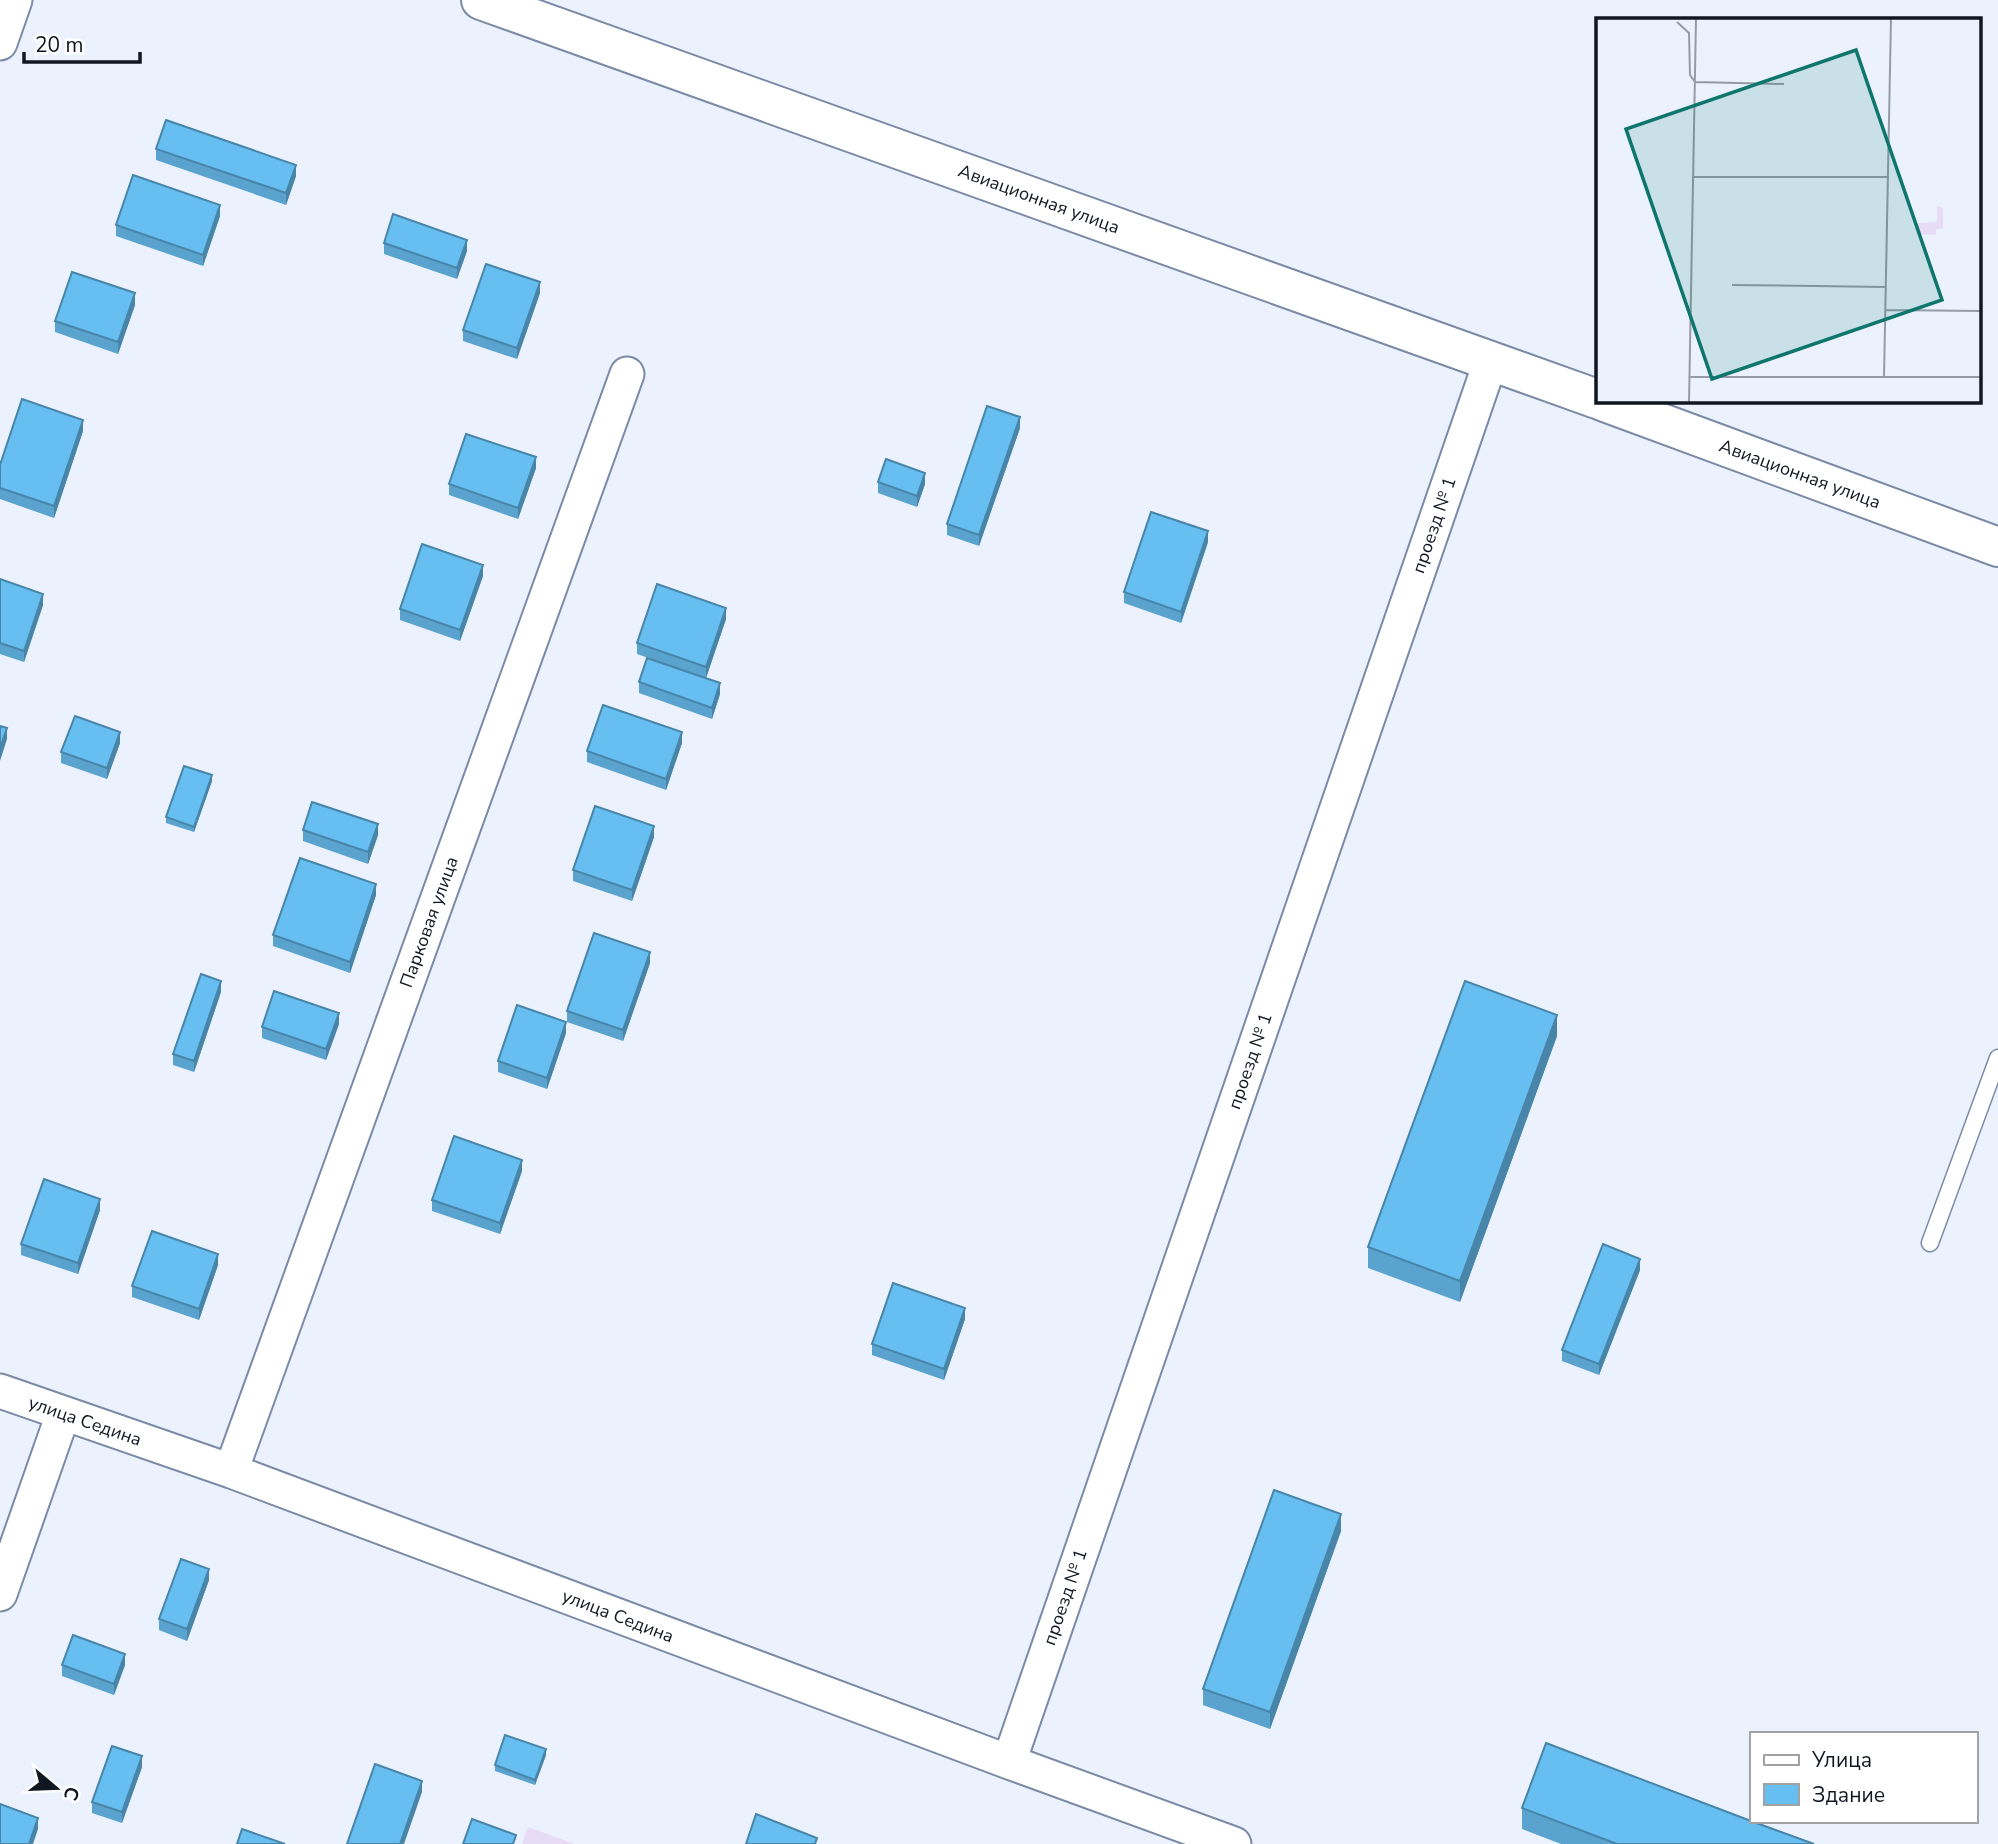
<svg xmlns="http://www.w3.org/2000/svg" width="1998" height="1844" font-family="'Nunito Sans',sans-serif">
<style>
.green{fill:#e8dbf7}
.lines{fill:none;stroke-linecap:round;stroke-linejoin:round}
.lane-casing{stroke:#7b8ba5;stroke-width:19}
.street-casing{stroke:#7b8ba5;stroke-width:37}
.secondary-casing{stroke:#7b8ba5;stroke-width:42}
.lane{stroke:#fff;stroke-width:16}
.street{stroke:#fff;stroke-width:33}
.secondary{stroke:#fff;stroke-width:38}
.wall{fill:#59a3ce}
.shaded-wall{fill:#4885a8}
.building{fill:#67bef0;stroke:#4885a8;stroke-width:2}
.labels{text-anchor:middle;stroke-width:6;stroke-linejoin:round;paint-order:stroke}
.street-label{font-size:18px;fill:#111721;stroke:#fff}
.inset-road{fill:none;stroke:#949aa6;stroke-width:2}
.view{fill:#0f766e;fill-opacity:0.15;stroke:#0f766e;stroke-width:3.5}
.inset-edge{fill:none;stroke:#111721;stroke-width:3.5}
</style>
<rect width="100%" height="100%" fill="#ebf2fe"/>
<path class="green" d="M528 1827 575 1844H522Z"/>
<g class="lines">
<defs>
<path id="lane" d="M1930 1243 1998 1058"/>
<path id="street" d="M0 43 15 0
M0 1391 231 1471 1009 1762 1234 1844
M231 1471 627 374
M0 1594 63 1414
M1009 1762 1491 360"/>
<path id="secondary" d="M481 0 1597 399
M1602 401 1998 547"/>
</defs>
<use href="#lane" class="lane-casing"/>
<use href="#street" class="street-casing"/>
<use href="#secondary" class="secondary-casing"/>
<use href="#lane" class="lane"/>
<use href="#street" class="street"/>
<use href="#secondary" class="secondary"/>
</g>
<path class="wall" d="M156 149 296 176 286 205 156 160Z
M220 216 203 266 116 236V225Z
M384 243 467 251 457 279 384 254Z
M540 293 517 359 463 341V330Z
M135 305 118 354 55 332V321Z
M1020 428 979 546 947 535V524Z
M83 431 54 518 0 499V465Z
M536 468 518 519 449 495V484Z
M878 482 925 484 917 507 878 493Z
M1208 542 1181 623 1124 603V592Z
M483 576 460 641 400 620V609Z
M0 579 43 605 24 662 0 654Z
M726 619 706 678 637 654V643Z
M639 682 720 694 712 719 639 693Z
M120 743 107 779 61 763V752Z
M682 743 666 790 587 762V751Z
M212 781 194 832 166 823V817Z
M303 830 378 835 368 864 303 841Z
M654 837 632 901 573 881V870Z
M376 895 350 973 273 946V935Z
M650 963 623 1041 567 1022V1011Z
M221 992 194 1072 173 1065V1054Z
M339 1024 326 1060 262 1038V1027Z
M566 1033 547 1089 498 1072V1061Z
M1557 1036 1460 1302 1368 1268V1247Z
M522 1171 500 1234 432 1211V1200Z
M100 1210 78 1274 21 1255V1244Z
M218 1265 199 1320 132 1297V1286Z
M1640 1270 1599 1375 1562 1361V1350Z
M965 1319 944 1380 872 1355V1344Z
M1341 1531 1270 1729 1203 1705V1689Z
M209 1580 187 1641 159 1630V1619Z
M62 1665H125L114 1695 62 1676Z
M546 1755 535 1785 495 1771V1765Z
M142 1767 122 1823 92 1813V1802Z
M1522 1808 1814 1844H1561L1522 1829Z"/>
<path class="shaded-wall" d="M296 165V176L286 205V193Z
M220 205V216L203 266V255Z
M467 240V251L457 279V268Z
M540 282V293L517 359V348Z
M135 293V305L118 354V342Z
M1020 417V428L979 546V535Z
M83 420V431L54 518V506Z
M536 457V468L518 519V508Z
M925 473V484L917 507V496Z
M1208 531V542L1181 623V612Z
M483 565V576L460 641V630Z
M43 594V605L24 662V651Z
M726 608V619L706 678V667Z
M720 683V694L712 719V708Z
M7 728V739L0 761V749Z
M120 732V743L107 779V768Z
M682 732V743L666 790V779Z
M212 775V781L194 832V827Z
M378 824V835L368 864V852Z
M654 826V837L632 901V890Z
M376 884V895L350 973V962Z
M650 952V963L623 1041V1030Z
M221 981V992L194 1072V1061Z
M339 1013V1024L326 1060V1049Z
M1557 1015V1036L1460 1302V1281Z
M566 1022V1033L547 1089V1078Z
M522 1160V1171L500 1234V1223Z
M100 1199V1210L78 1274V1263Z
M218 1254V1265L199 1320V1309Z
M1640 1259V1270L1599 1375V1364Z
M965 1308V1319L944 1380V1369Z
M1341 1514V1531L1270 1729V1712Z
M209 1569V1580L187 1641V1629Z
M125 1654V1665L114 1695V1684Z
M546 1749V1755L535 1785V1780Z
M142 1756V1767L122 1823V1812Z
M422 1781V1792L404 1844H400Z
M38 1818V1829L33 1844H29Z"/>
<path class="building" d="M166 120 296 165 286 193 156 149Z
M133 175 220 205 203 255 116 225Z
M393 214 467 240 457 268 384 243Z
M486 264 540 282 517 348 463 330Z
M72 272 135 293 118 342 55 321Z
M22 399 83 420 54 506 0 488V465Z
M987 406 1020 417 979 535 947 524Z
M466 434 536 457 518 508 449 484Z
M886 459 925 473 917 496 878 482Z
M1151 512 1208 531 1181 612 1124 592Z
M422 544 483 565 460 630 400 609Z
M0 579 43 594 24 651 0 643Z
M657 584 726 608 706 667 637 643Z
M647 658 720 683 712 708 639 682Z
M603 705 682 732 666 779 587 751Z
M75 716 120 732 107 768 61 752Z
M0 726 7 728 0 749Z
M184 766 212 775 194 827 166 817Z
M312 802 378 824 368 852 303 830Z
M595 806 654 826 632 890 573 870Z
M300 858 376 884 350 962 273 935Z
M594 933 650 952 623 1030 567 1011Z
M201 974 221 981 194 1061 173 1054Z
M1465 981 1557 1015 1460 1281 1368 1247Z
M274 991 339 1013 326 1049 262 1027Z
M517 1005 566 1022 547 1078 498 1061Z
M454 1136 522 1160 500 1223 432 1200Z
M44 1179 100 1199 78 1263 21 1244Z
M152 1231 218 1254 199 1309 132 1286Z
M1603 1244 1640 1259 1599 1364 1562 1350Z
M893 1283 965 1308 944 1369 872 1344Z
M1274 1490 1341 1514 1270 1712 1203 1689Z
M181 1559 209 1569 187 1629 159 1619Z
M73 1635 125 1654 114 1684 62 1665Z
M505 1735 546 1749 535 1780 495 1765Z
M1546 1743 1751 1821 1814 1844H1617L1522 1808Z
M112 1746 142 1756 122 1812 92 1802Z
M375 1764 422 1781 400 1844H347Z
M0 1804 38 1818 29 1844H0Z
M756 1814 817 1838 815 1844H746Z
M472 1819 516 1835 513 1844H463Z
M242 1829 285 1844H237Z"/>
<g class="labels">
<g class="street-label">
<text transform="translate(1039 199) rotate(20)" y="6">Авиационная улица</text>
<text transform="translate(1800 474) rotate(20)" y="6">Авиационная улица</text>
<text transform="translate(1434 525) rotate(-71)" y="6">проезд № 1</text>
<text transform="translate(429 922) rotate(-70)" y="6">Парковая улица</text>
<text transform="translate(1250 1061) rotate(-71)" y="6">проезд № 1</text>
<text transform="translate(85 1421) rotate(19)" y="6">улица Седина</text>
<text transform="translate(1065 1597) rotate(-71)" y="6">проезд № 1</text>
<text transform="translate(618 1616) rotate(21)" y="6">улица Седина</text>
</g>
</g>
<g transform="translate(1596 18)">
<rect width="385" height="385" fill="#ebf2fe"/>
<path d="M341 188 347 190V211H340V217L322 216V205L341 204Z" fill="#e8dbf7"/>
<path class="inset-road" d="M81 4 93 15 94 57 99 64 188 66M96 159H293M136 267 290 269M290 292 385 293M94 359H385M288 359 295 0M93 385 100 0"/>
<path class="view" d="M260 32 346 282 116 361 30 111Z"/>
<rect width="385" height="385" class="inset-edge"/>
</g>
<rect x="1750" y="1732" width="228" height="91" fill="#ffffff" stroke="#a0a2a6" stroke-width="2"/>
<rect x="1764" y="1755" width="35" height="10" fill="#ffffff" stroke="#a0a2a6" stroke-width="2"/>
<text x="1812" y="1767" font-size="21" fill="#111721">Улица</text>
<rect x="1764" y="1784" width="35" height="21" fill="#67bef0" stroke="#a0a2a6" stroke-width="2"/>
<text x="1812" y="1802" font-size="21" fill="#111721">Здание</text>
<g transform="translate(56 1788) rotate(109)" stroke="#ffffff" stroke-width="5" paint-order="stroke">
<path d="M0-5L12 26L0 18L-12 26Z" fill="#111721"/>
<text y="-10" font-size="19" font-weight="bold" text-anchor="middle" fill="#111721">С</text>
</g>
<path d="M24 52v10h116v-10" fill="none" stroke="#111721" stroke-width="3.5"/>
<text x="35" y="52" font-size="21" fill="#111721" stroke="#ffffff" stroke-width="5" paint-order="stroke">20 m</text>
</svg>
